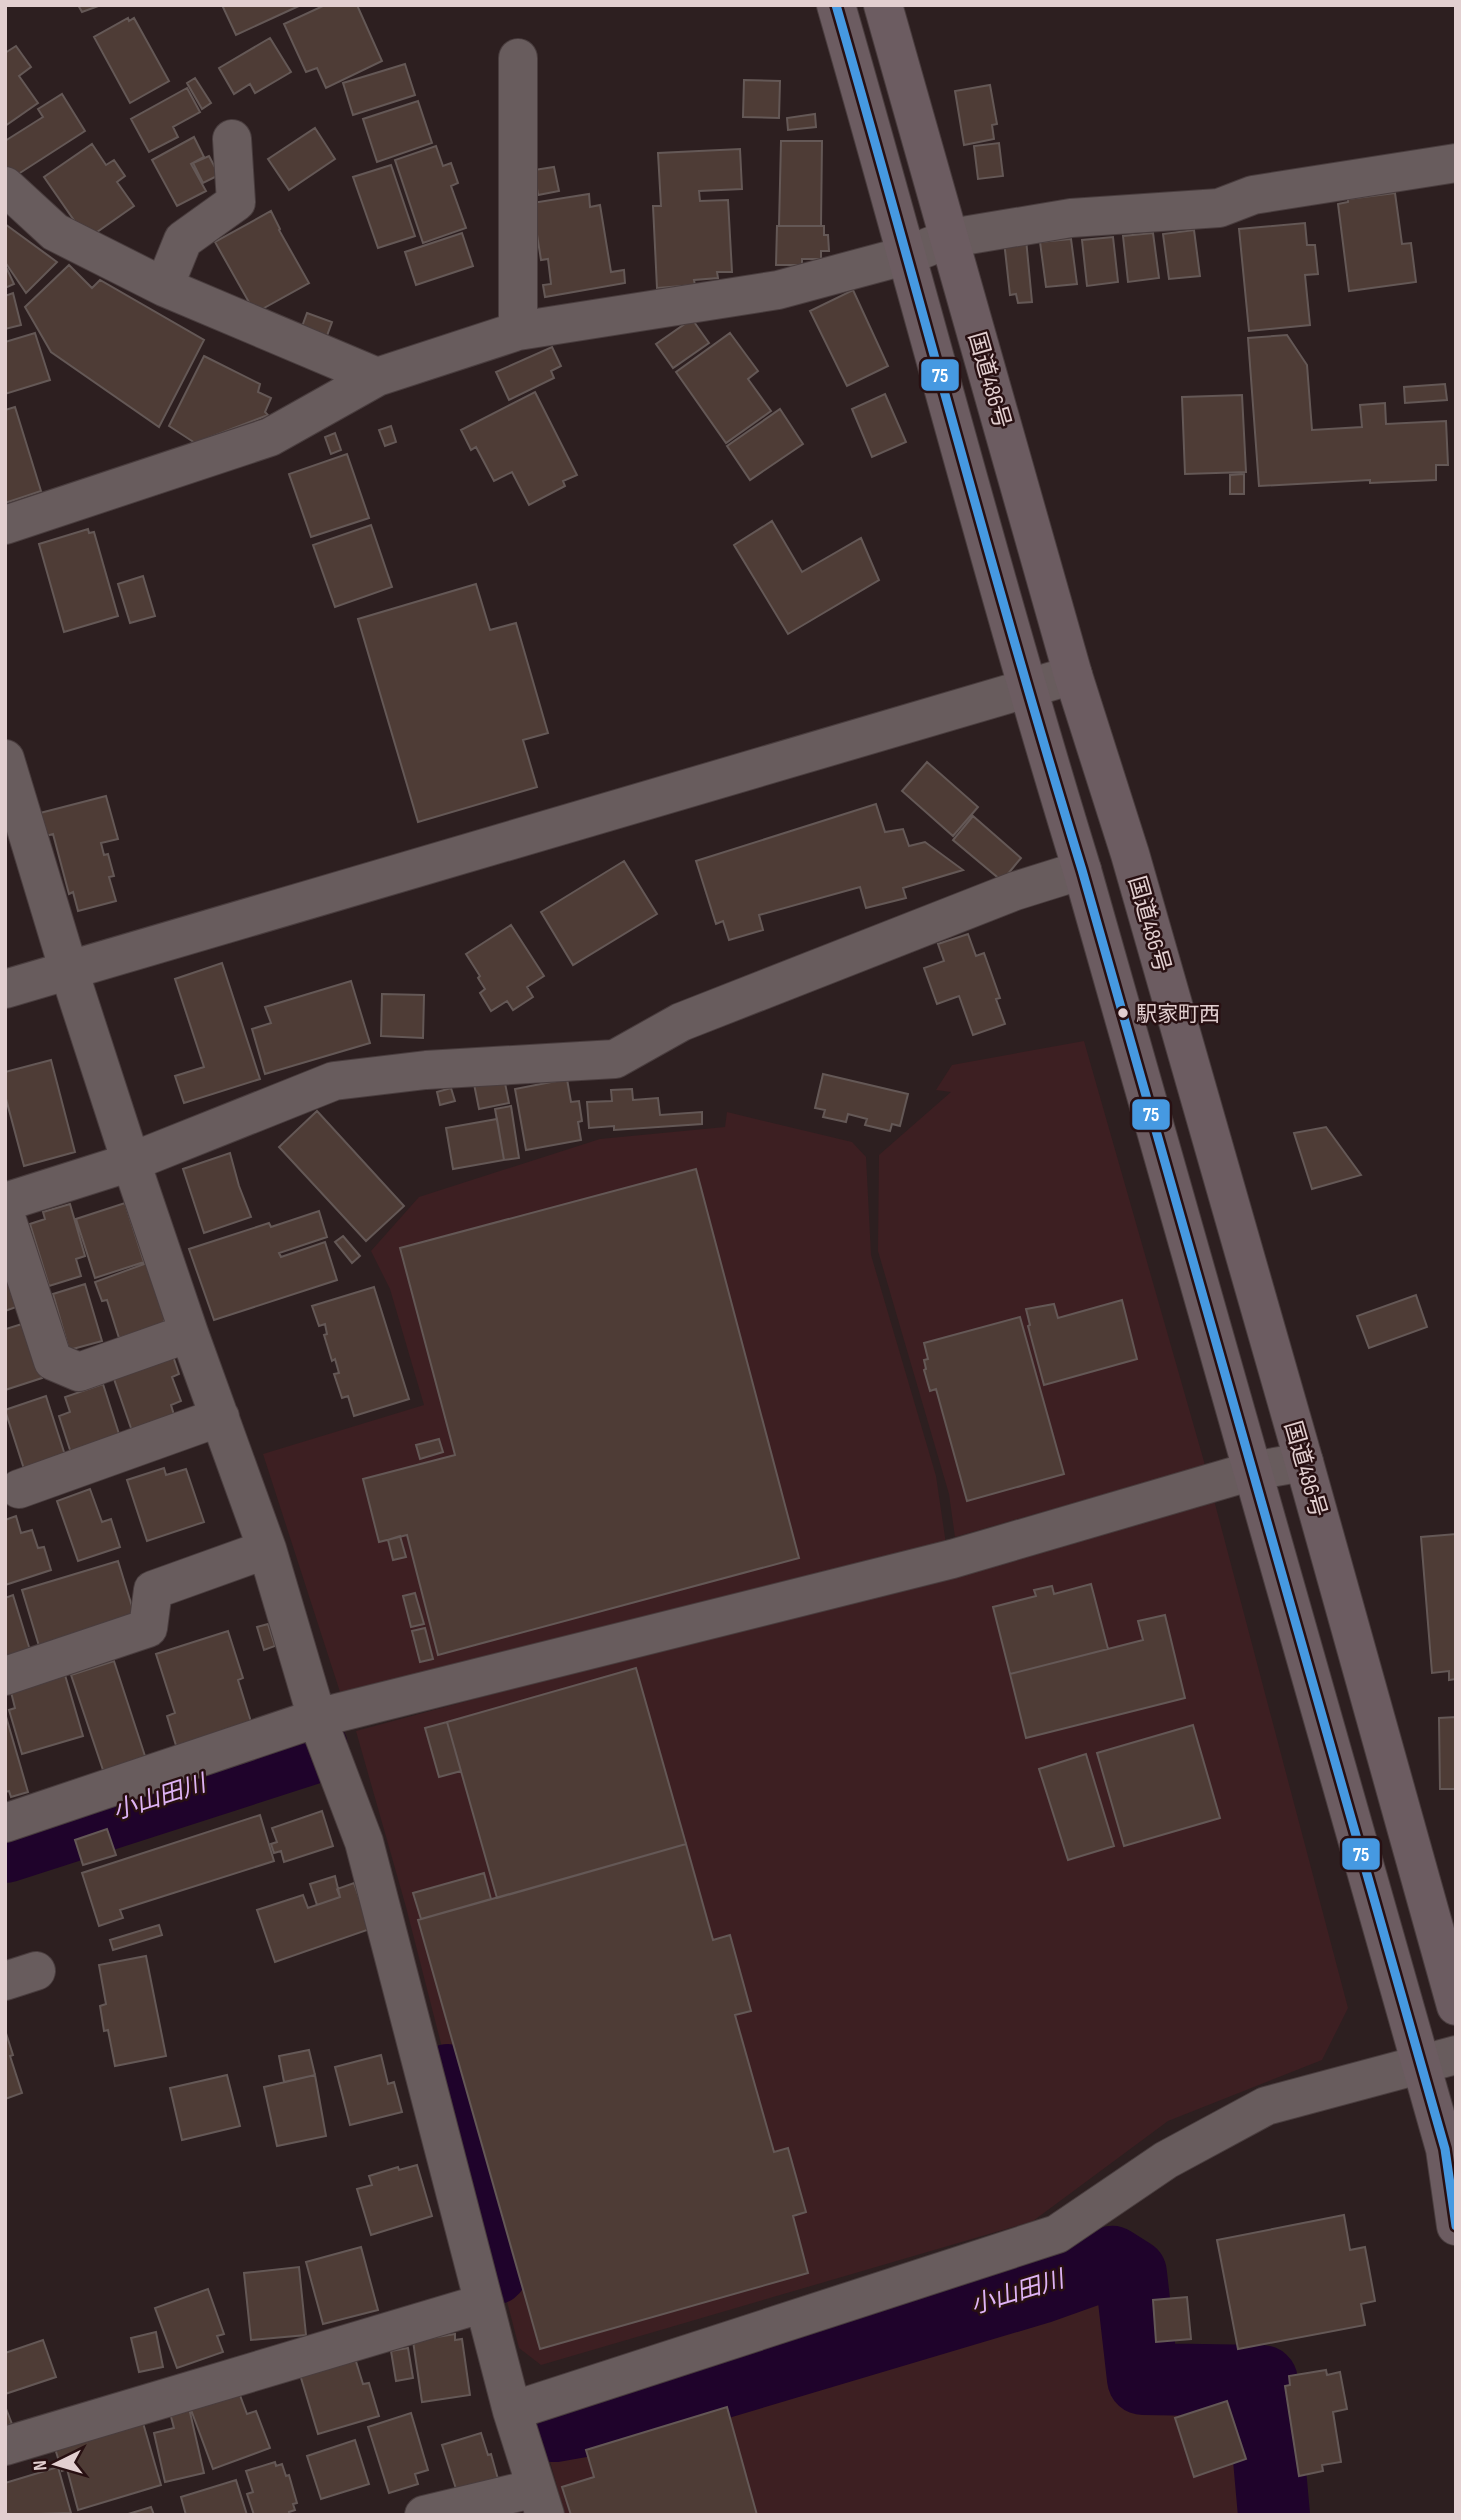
<svg xmlns="http://www.w3.org/2000/svg" width="1461" height="2520" font-family="'Sofia Sans Condensed','Noto Sans JP',sans-serif">
<style>
.built{fill:#3d1f22}
.lines{fill:none;stroke-linecap:round;stroke-linejoin:round}
.river{stroke:#1f032b;stroke-width:72}
.building{fill:#4e3c36;stroke:#645856;stroke-width:2}
.minor-casing{stroke:#493d3e;stroke-width:40}
.highway-casing{stroke:#493d3e;stroke-width:40}
.minor{stroke:#685c5d;stroke-width:38}
.highway{stroke:#6c5c61;stroke-width:38}
.bus-1-casing{stroke:#281012;stroke-width:14}
.bus-1{stroke:#4699e1;stroke-width:9}
.bus-dot{fill:#e2cfd0;stroke:#281012;stroke-width:2.5}
.labels{text-anchor:middle;stroke-width:5;stroke-linejoin:round;paint-order:stroke}
.bus-label{font-size:21px;fill:#e2cfd0;stroke:#281012;text-anchor:start}
.street-label{font-size:23px;fill:#e2cfd0;stroke:#281012}
.water-label{font-size:24px;font-style:italic;fill:#deb3f5;stroke:#281012}
.line-badge{stroke:#281012;stroke-width:2.5}
.badge-label{font-size:19px;text-anchor:middle;font-weight:bold;fill:#fff}
</style>
<rect width="100%" height="100%" fill="#2d1f20"/>
<path class="built" d="M1084 1041 1205 1465 955 1537 949 1494 878 1251 879 1155 951 1092 936 1090 952 1065Z
M727 1112 852 1142 866 1157 871 1255 936 1476 946 1544 340 1692 263 1454 424 1405 390 1289 371 1251 419 1197 600 1139 725 1127Z
M1214 1500 1348 2008 1322 2060 1168 2121 1033 2221 541 2365 519 2348 406 1907 356 1731Z
M1105 2282 1124 2387 1142 2395 1240 2391 1249 2411 1252 2515H565L546 2447Z"/>
<g class="lines">
<path class="river" d="M5 1847 312 1748
M448 2080 493 2269
M555 2426 606 2417 1039 2288 1112 2262 1131 2274 1143 2379 1262 2381 1274 2515"/>
</g>
<path class="building" d="M78 5H101L82 12Z
M222 5H301L236 35Z
M325 5H357L382 61 326 88 317 68 306 72 284 24Z
M128 18 129 21 134 18 169 81 130 103 94 37Z
M270 38 291 72 255 93 250 84 234 94 219 68Z
M16 46 31 67 19 76 38 103 5 126V53Z
M405 64 415 95 353 115 343 83Z
M195 78 211 103 202 109 187 83Z
M744 80 780 81 779 118 743 117Z
M990 85 997 124 992 125 994 139 964 145 955 91Z
M187 88 200 112 173 127 178 137 149 152 131 119Z
M62 94 85 131 9 180 5 174V141L43 117 38 109Z
M418 101 432 143 377 162 363 119Z
M815 114 816 127 788 130 787 118Z
M315 128 335 159 289 190 268 159Z
M194 137 204 157 191 164 206 191 177 206 152 160Z
M781 141H822L821 226H779Z
M999 143 1003 176 978 179 974 146Z
M92 144 106 165 114 160 125 176 117 182 134 206 87 239 44 177Z
M436 146 443 166 451 163 458 183 451 186 466 228 423 243 395 160Z
M740 149 742 189 699 191 700 201 728 200 732 272H717L718 278 694 280 695 285 657 288 653 206H661L658 153Z
M209 156 219 175 203 183 193 163Z
M391 165 415 236 378 248 353 177Z
M554 167 559 191 538 195 534 170Z
M1395 193 1402 244 1411 243 1416 282 1349 291 1338 204 1348 202V199Z
M589 194 590 207 600 205 611 272 624 270 625 283 545 297 543 285 551 284 548 259 541 260 532 203Z
M271 211 280 229 279 230 309 283 255 313 215 242Z
M1305 223 1307 245H1315L1318 274 1305 275 1310 325 1249 331 1239 229Z
M5 224 57 262 26 293 5 262Z
M777 226H824V235H828L829 251H821V259H802V265H776Z
M1194 230 1200 276 1169 279 1163 234Z
M462 233 473 266 416 285 405 252Z
M1153 233 1159 278 1128 282 1123 236Z
M1113 237 1118 282 1087 286 1082 240Z
M1026 239 1032 302 1018 303 1016 294 1010 295 1004 241Z
M1071 239 1077 284 1046 287 1040 242Z
M69 265 92 288 100 280 204 340 159 427 51 352 25 307Z
M7 269 14 284 5 288V270Z
M853 290 888 366 847 386 810 311Z
M13 293 21 325 5 329V296Z
M307 313 332 322 325 341 300 332Z
M692 319 709 343 673 368 656 344Z
M35 333 50 380 5 394V342Z
M730 333 758 371 748 379 771 411 726 443 676 372Z
M1287 335 1307 365 1312 430 1362 427 1360 405 1385 403 1386 424 1446 421 1448 465H1436V480L1370 483V480L1259 486 1248 338Z
M552 347 561 366 551 371 554 378 509 400 496 372Z
M204 356 260 384 258 392 271 398 265 412 268 415 195 443 169 426Z
M1445 384 1447 400 1405 403 1404 387Z
M535 392 577 475 563 481 565 486 529 505 512 472 494 481 476 447 471 450 461 430Z
M885 394 906 442 872 457 852 409Z
M1242 395 1246 472 1185 474 1182 397Z
M15 407 41 491 5 503V410Z
M780 409 803 444 750 480 727 446Z
M391 426 396 442 385 446 379 430Z
M335 433 341 450 331 454 325 437Z
M347 454 369 518 311 537 289 474Z
M1244 474V494H1230V475Z
M772 521 802 572 861 538 879 580 788 634 734 545Z
M371 525 392 587 335 607 313 545Z
M88 529 89 533 94 532 118 616 64 632 39 544Z
M143 576 155 616 130 623 118 584Z
M476 584 490 630 516 623 548 733 523 740 537 787 418 822 358 619Z
M927 762 978 807 953 836 902 791Z
M106 796 118 839 101 843 104 855 108 854 114 876 109 877 116 901 78 911 73 892 69 894 53 834 46 836 40 813Z
M876 804 885 832 903 829 909 846 925 842 963 870 903 888 906 898 866 908 860 887 759 915 763 930 729 940 723 921 716 924 696 861Z
M973 816 1021 858 1002 881 953 840Z
M624 861 657 914 573 965 541 912Z
M511 925 544 976 527 987 533 997 513 1010 507 1001 491 1011 480 993 485 989 478 978 480 976 466 954Z
M968 934 976 956 984 953 1000 998 996 999 1005 1024 973 1035 959 996 937 1004 924 968 944 961 938 944Z
M222 963 260 1079 184 1103 175 1076 204 1067 175 979Z
M351 981 370 1043 265 1074 252 1029 271 1023 265 1007Z
M382 994 424 995 423 1038 381 1036Z
M51 1060 75 1152 24 1166 5 1095V1072Z
M823 1074 908 1094 900 1126 892 1124 890 1131 865 1125 867 1119 848 1114 846 1122 823 1117 825 1110 815 1108Z
M504 1078 509 1103 479 1109 474 1084Z
M567 1079 571 1102 579 1101 582 1121 578 1122 581 1140 526 1150 515 1089Z
M451 1088 455 1101 440 1105 437 1092Z
M632 1089 633 1100 658 1098 660 1115 702 1112V1124L614 1130V1126L589 1128 587 1102 612 1101 611 1090Z
M511 1106 519 1158 504 1160 495 1109Z
M317 1111 404 1206 366 1241 279 1147Z
M497 1119 504 1160 453 1169 446 1128Z
M1326 1127 1361 1175 1312 1189 1294 1133Z
M230 1153 239 1186 251 1217 204 1233 183 1169Z
M696 1169 799 1558 438 1655 407 1535 379 1542 363 1479 455 1455 400 1248Z
M125 1203 144 1262 95 1278 76 1219Z
M70 1204 85 1256 76 1259 81 1276 49 1286 30 1224 45 1219 43 1212Z
M319 1211 327 1237 279 1253 281 1257 325 1242 337 1280 214 1320 189 1249 269 1223 271 1227Z
M343 1236 360 1256 352 1263 335 1242Z
M5 1259 19 1306 5 1311Z
M147 1263 166 1316 163 1324 119 1338 107 1300 102 1301 95 1282Z
M85 1284 102 1341 69 1350 53 1294Z
M374 1287 409 1399 354 1416 348 1396 342 1398 334 1374 339 1373 335 1359 332 1361 324 1335 327 1334 325 1324 319 1326 312 1306Z
M1416 1295 1427 1327 1369 1348 1357 1316Z
M1122 1300 1137 1359 1044 1385 1028 1326 1030 1325 1026 1309 1054 1304 1058 1318Z
M1020 1317 1064 1474 967 1501 936 1389 930 1391 924 1370 926 1369 924 1360 928 1359 924 1343Z
M25 1323 42 1378 5 1390V1327L6 1329Z
M173 1356 179 1374 172 1377 181 1401 171 1405 174 1415 132 1431 114 1379Z
M103 1384 120 1437 71 1453 59 1416 70 1412 65 1397Z
M46 1396 65 1455 24 1469 5 1410Z
M439 1439 443 1452 420 1459 416 1445Z
M164 1468 166 1475 186 1469 204 1522 147 1541 127 1480Z
M90 1489 102 1522 111 1519 120 1547 78 1561 57 1501Z
M16 1516 21 1533 32 1530 38 1548 44 1547 51 1570 5 1585V1520Z
M1456 1534V1679L1449 1680V1671L1432 1673 1421 1537Z
M400 1536 406 1557 393 1560 388 1540Z
M118 1561 135 1616 39 1646 22 1590Z
M1091 1584 1108 1649 1010 1674 993 1607 1036 1596 1034 1590 1052 1586 1054 1594Z
M415 1593 424 1624 411 1627 403 1596Z
M13 1595 30 1650 5 1658V1598Z
M1165 1615 1185 1698 1026 1738 1010 1674 1143 1640 1138 1621Z
M268 1624 275 1646 264 1650 257 1627Z
M425 1628 433 1659 420 1662 412 1631Z
M228 1631 243 1678 238 1680 253 1728 178 1752 167 1716 175 1713 156 1654Z
M114 1661 146 1759 104 1773 71 1675Z
M636 1668 686 1844 497 1898 447 1722Z
M65 1675 83 1736 22 1754 9 1710 15 1708 11 1692Z
M5 1713 28 1792 11 1797 9 1791 5 1792Z
M1456 1717V1789H1440L1439 1718Z
M447 1722 461 1771 439 1777 425 1728Z
M1193 1725 1220 1818 1124 1846 1097 1753Z
M1086 1754 1114 1846 1068 1860 1039 1769Z
M322 1811 333 1846 284 1862 281 1851 274 1853 271 1844 277 1842 272 1828Z
M260 1815 274 1861 120 1910 123 1918 99 1926 82 1873Z
M107 1829 116 1855 83 1865 75 1840Z
M686 1844 713 1940 730 1935 751 2011 735 2015 774 2152 788 2148 806 2212 793 2216 808 2273 540 2349 418 1920Z
M484 1873 491 1899 421 1919 413 1893Z
M335 1876 340 1897 317 1905 310 1884Z
M354 1883 370 1929 275 1962 257 1910 303 1895 308 1908 340 1897 337 1889Z
M159 1925 162 1935 113 1950 110 1940Z
M146 1956 166 2056 115 2066 108 2030 104 2031 100 2006 106 2004 99 1965Z
M5 2030 13 2055 10 2056 22 2093 5 2099Z
M309 2050 315 2075 284 2082 279 2056Z
M381 2055 388 2084 394 2082 402 2112 350 2125 335 2067Z
M227 2075 240 2126 182 2140 170 2088Z
M315 2075 326 2136 277 2146 264 2087Z
M417 2165 432 2216 371 2235 357 2189 372 2185 369 2176 398 2167 399 2170Z
M1344 2215 1350 2250 1365 2247 1375 2301 1361 2304 1365 2325 1238 2349 1217 2240Z
M361 2247 378 2310 323 2324 306 2262Z
M299 2267 306 2335 251 2340 244 2273Z
M208 2289 224 2334 217 2336 223 2352 177 2368 155 2308Z
M1187 2297 1191 2339 1156 2342 1153 2300Z
M156 2332 163 2367 139 2372 131 2338Z
M455 2334V2340L462 2339 470 2395 422 2402 413 2341Z
M43 2340 56 2377 5 2394V2353Z
M408 2348 413 2378 396 2381 391 2351Z
M354 2355 363 2384 369 2383 379 2416 318 2434 298 2368Z
M1326 2370 1327 2375 1340 2372 1347 2409 1333 2412 1341 2462 1322 2465 1323 2471 1299 2476 1285 2386 1290 2385 1289 2376Z
M238 2390 247 2414 256 2411 270 2448 213 2469 190 2407Z
M1227 2401 1246 2459 1194 2477 1175 2418Z
M5 2406 12 2424 5 2426Z
M727 2407 757 2515H571L562 2487 594 2477 586 2450Z
M189 2408 204 2473 165 2482 154 2433 174 2428 170 2413Z
M411 2413 428 2470 415 2474 418 2484 389 2493 368 2427Z
M141 2416 161 2485 78 2510 67 2469 62 2471 53 2442Z
M481 2433 488 2455 491 2454 498 2479 457 2492 442 2445Z
M355 2440 369 2484 321 2499 307 2456Z
M275 2462 276 2466 282 2464 286 2476 289 2475 297 2503 293 2504 295 2510 289 2512 290 2515H254L247 2494 253 2492 246 2471Z
M58 2467 71 2513 5 2515V2483Z
M236 2480 247 2515H186L181 2497Z
M151 2507 154 2515H125Z"/>
<g class="lines">
<defs>
<path id="minor" d="M518 58V331
M5 186 55 232 164 287 377 377
M164 287 183 240 236 202 232 139
M5 525 270 437 377 377 518 331 778 290 908 255 951 238 1071 218 1219 208 1253 195 1456 163
M5 759 69 971 131 1162 189 1333 267 1549 317 1718 364 1842 512 2411 545 2515
M5 989 1073 675
M5 1202 131 1162 334 1081 426 1070 615 1059 681 1022 1015 891 1082 870
M5 1214 53 1361 79 1372 189 1333
M19 1489 220 1417
M5 1676 148 1628 153 1590 267 1549
M5 1823 317 1718 952 1559 1252 1471 1304 1462
M5 1981 36 1971
M512 2411 1057 2234 1166 2160 1266 2106 1456 2055
M5 2446 484 2303
M424 2515 536 2488"/>
<path id="highway" d="M836 5C919 293 994 584 1082 870L1445 2149 1456 2226
M883 5 1073 675 1130 854 1304 1462 1456 2006"/>
</defs>
<use href="#minor" class="minor-casing"/>
<use href="#highway" class="highway-casing"/>
<use href="#minor" class="minor"/>
<use href="#highway" class="highway"/>
<defs>
<path id="bus-1" d="M836 5C919 293 994 584 1082 870L1445 2149 1456 2226"/>
</defs>
<use href="#bus-1" class="bus-1-casing"/>
<use href="#bus-1" class="bus-1"/>
</g>
<circle class="bus-dot" cx="1123" cy="1013" r="6"/>
<g class="labels">
<g class="bus-label">
<text x="1136" y="1021">駅家町西</text>
</g>
<g class="street-label">
<text transform="translate(990 380) rotate(74)" y="8">国道486号</text>
<text transform="translate(1150 924) rotate(74)" y="8">国道486号</text>
<text transform="translate(1306 1469) rotate(74)" y="8">国道486号</text>
</g>
<g class="water-label">
<text transform="translate(159 1797) rotate(-18)" y="8">小山田川</text>
<text transform="translate(1017 2292) rotate(-17)" y="8">小山田川</text>
</g>
</g>
<g class="line-badge">
<rect x="920" y="358" width="40" height="34" rx="7" fill="#4699e1"/>
<rect x="1131" y="1098" width="40" height="33" rx="7" fill="#4699e1"/>
<rect x="1341" y="1837" width="40" height="34" rx="7" fill="#4699e1"/>
</g>
<g class="badge-label">
<text x="940" y="382">75</text>
<text x="1151" y="1121">75</text>
<text x="1361" y="1861">75</text>
</g>
<rect width="1461" height="2520" fill="none" stroke="#e2cfd0" stroke-width="14"/>
<g transform="translate(56 2464) rotate(265)" stroke="#281012" stroke-width="5" paint-order="stroke">
<path d="M0-5L12 26L0 18L-12 26Z" fill="#e2cfd0"/>
<text y="-10" font-size="19" font-weight="bold" text-anchor="middle" fill="#e2cfd0">N</text>
</g>
</svg>
